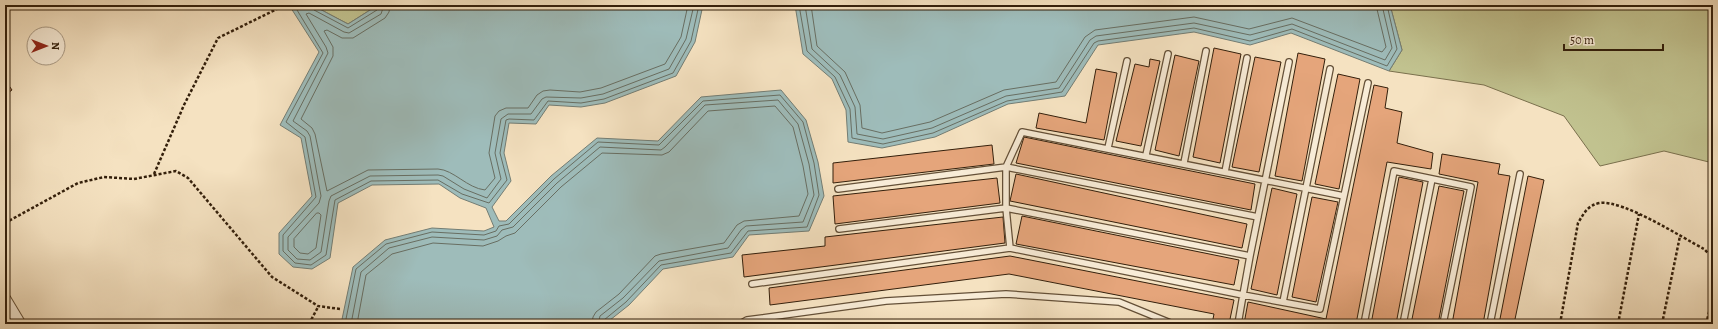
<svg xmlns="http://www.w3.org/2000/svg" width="1718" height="329" font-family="Alegreya,serif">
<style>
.green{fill:#c1c28f;stroke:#7a704d}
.water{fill:#9ebcba;stroke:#737d74}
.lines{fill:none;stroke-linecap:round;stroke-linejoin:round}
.shore{stroke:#686e62;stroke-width:1}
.building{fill:#e5a57b;stroke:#331f0b}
.lane-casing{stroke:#645038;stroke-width:8}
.street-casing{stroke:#645038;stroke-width:13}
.path{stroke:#331f0b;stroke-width:2.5;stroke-dasharray:3 2;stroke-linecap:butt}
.lane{stroke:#f8ecd7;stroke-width:5.5}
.street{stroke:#f8ecd7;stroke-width:11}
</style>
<rect width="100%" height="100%" fill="#f5e2c1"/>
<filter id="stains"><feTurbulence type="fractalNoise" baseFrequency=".005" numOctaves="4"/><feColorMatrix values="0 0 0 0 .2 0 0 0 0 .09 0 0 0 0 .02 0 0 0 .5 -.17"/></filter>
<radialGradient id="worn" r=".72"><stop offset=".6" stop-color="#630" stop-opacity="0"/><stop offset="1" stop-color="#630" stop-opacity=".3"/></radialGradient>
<path class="green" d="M312 5H378L348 24Z
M1390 5H1713V163L1664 151 1600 166 1564 116 1484 85 1389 71 1402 50Z"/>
<path class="water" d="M289 5H312L348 24 378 5H703L695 42 676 76 605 103 581 107 549 105 536 124 509 123 504 153 511 181 492 207 499 221H506L551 176 597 138 658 141 701 97 781 90 806 120 818 162 824 196 809 231 749 235 733 257 663 269 629 305 605 324H341L353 267 385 240 432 228 484 231 494 227 486 208 460 198 439 184 372 185 338 203 330 258 312 269 293 267 279 254V233L312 196 301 138 280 125 319 52Z
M795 5H1390L1402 50 1389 71 1291 33 1250 45 1194 32 1098 45 1065 96 1008 104 935 137 882 148 848 142 846 110 832 79 803 54Z"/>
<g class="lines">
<path class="shore" d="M294 5 323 53 286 122 305 137 316 197 283 235V251L295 263 311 265 326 255 335 200 371 181 438 180 462 194 489 203 507 180 500 153 506 120 509 119 534 120 548 101 581 103 604 99 673 73 691 41 699 5
M311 5 314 10 348 28 377 10 379 5
M384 5 381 14 349 33 344 32 309 13 306 14 326 47 328 53 293 121 307 131 310 136 321 196 319 203 288 237V250L297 259 310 260 321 252 329 201 331 196 370 176 438 175 443 176 464 189 487 198 501 179 495 153 501 119 508 114H531L542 99 546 97 581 98 603 94 669 69 686 39 694 5
M390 5 389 12 385 18 353 38H342L327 30 324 31 333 47V56L301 119 312 128 315 134 327 191 368 170 438 169C454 170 467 188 485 190L495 178 489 153 495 116 499 111 506 108H528L537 95 543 91 550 90 580 92 601 88 665 64 681 37 688 5
M799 5 807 51 835 77 850 109 852 138 883 144 933 133 1007 101 1062 92 1094 43 1098 41 1194 28 1250 41 1292 29 1387 66 1397 49 1387 5
M805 5 812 49 840 75 855 107 857 134 883 139 932 128 1006 96 1059 88 1090 40 1096 36 1194 23 1250 35 1292 24 1385 60 1392 48 1382 5
M811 5 817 46 845 72 860 105 862 128 882 133 930 122 1004 90 1056 82 1085 37 1095 30 1194 17 1249 29 1292 18 1382 52 1386 47 1376 5
M317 213H319L321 215 316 248 308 254 300 253 294 247V239Z
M345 324 356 269 386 244 432 232 484 235 496 231 499 226 509 224 554 179 598 142 659 145 703 101 780 95 803 122 814 163 819 195 807 227 748 231 731 253 661 265 626 302 604 320 603 324
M351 324 361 272 389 248 432 237 484 240 497 236 502 230 513 227 557 183 600 147 661 150 665 147 705 105 778 100 798 124 809 164 814 195 803 222 746 226 741 230 728 248 659 261 623 298 600 316 598 324
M357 324 366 275 392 254 433 243 483 246 498 241 506 236 515 233 561 187 602 153 662 155 669 152 708 111 775 106 793 127 803 166 808 194 799 216 744 221 737 225 724 243 661 254 655 256 619 294 596 312 593 317 592 324"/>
</g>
<path class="building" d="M1214 48 1241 54 1220 163 1193 157Z
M1298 53 1325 59 1302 181 1275 176Z
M1175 55 1199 61 1179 156 1155 150Z
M1255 57 1281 62 1259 172 1232 167Z
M1150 59 1160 61 1141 146 1116 141 1135 64 1149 67Z
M1096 69 1117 73 1104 140 1036 128 1039 113 1086 123Z
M1338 74 1360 79 1339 189 1315 184Z
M5 80 12 90 5 95Z
M1374 85 1388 88 1385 108 1402 112 1397 143 1433 153 1431 169 1387 162 1356 324H1244L1248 302 1326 319Z
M1024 137 1255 184 1251 210 1016 163Z
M992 145 994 164 833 183V163Z
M1442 154 1500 164 1498 174 1510 176 1483 324H1452L1478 182 1439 174Z
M1016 174 1247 224 1242 248 1010 201Z
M1528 176 1544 180 1514 324H1499Z
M1399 177 1423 182 1396 324H1371Z
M997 178 1000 203 835 224 833 196Z
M1439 186 1464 191 1438 324H1411Z
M1272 188 1297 194 1277 295 1251 289Z
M1312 197 1338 202 1316 302 1292 297Z
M1022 216 1239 260 1234 285 1016 244Z
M1003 217 1005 243 744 277 742 255 825 246V237Z
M1010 256 1234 300 1229 324H1212L1214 314 1009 274 770 305 769 288Z"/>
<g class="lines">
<defs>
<path id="lane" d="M1108 148 1127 61
M1146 155 1168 54
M1184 163 1206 51
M1225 172 1247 58
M838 189 1006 167V208L1250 256 1243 295 1320 309 1368 83
M1258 217 1006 167 1022 132 1344 196
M839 229 1006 208 1010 248
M1250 256 1289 62
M752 284 1010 248 1243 295 1238 324
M1283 302 1330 69
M740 324 747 320 886 301 1006 294 1119 302 1173 324
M1364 324 1394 171 1471 187 1443 324
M1403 324 1432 179
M1490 324 1520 174"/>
<path id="street" d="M5 299 20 324"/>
</defs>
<use href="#lane" class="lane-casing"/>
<use href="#street" class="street-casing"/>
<path class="path" d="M154 174 184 105 218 38 281 7
M5 223 78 183 104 177 134 179 176 171 188 178 272 277 318 306 340 309
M309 324 318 307
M1560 324 1578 223C1584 213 1588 205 1600 203 1624 200 1681 237 1704 249L1713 258
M1618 324 1639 214
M1662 324 1680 236
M1706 324 1713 297"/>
<use href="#lane" class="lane"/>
<use href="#street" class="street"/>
</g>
<rect width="1718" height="329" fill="none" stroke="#f5e2c1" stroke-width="20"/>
<rect x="6" y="6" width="1706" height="317" fill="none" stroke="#331f0b" stroke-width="2"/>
<rect x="10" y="10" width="1698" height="309" fill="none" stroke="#331f0b"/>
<g transform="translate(46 46) rotate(90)"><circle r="19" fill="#f8ecd7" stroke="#a99a85"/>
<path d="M0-3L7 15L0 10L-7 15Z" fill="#8f2418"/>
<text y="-6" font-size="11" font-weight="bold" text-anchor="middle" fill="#331f0b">N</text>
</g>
<path d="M1564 44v6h99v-6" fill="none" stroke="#331f0b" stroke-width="2"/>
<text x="1570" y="44" font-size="12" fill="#331f0b" stroke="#f8ecd7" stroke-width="3" paint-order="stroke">50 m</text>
<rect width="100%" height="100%" filter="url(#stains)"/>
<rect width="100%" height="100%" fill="url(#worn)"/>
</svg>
